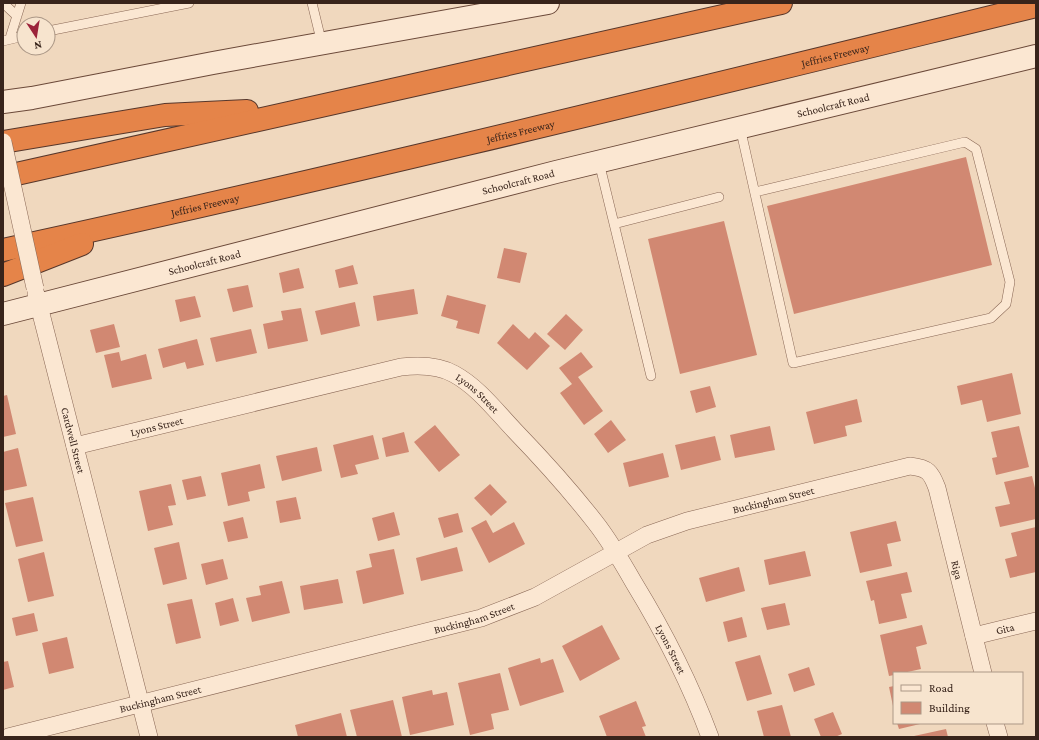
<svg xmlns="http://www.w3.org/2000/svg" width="1039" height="740" font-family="'Crimson Pro',serif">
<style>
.building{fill:#d18872}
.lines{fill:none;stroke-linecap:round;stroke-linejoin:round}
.service-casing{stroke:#8a6856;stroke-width:10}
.minor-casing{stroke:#8a6856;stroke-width:18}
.secondary-casing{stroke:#6b4939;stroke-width:24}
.motorway-casing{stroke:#57372b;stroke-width:24}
.service{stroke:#fbe7d2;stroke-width:9}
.minor{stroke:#fbe7d2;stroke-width:17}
.secondary{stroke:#fbe7d2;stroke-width:22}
.motorway{stroke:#e58449;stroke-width:22}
.minor-bridge-casing{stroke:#8a6856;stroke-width:18;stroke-linecap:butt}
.minor-bridge{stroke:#fbe7d2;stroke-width:17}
.labels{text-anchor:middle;stroke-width:3;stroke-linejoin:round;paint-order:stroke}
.street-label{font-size:11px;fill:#38241b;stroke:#f7e4ce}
</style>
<rect width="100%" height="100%" fill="#f0d8be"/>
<path class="building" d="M966 157 992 265 794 314 767 206Z
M724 221 757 355 680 374 648 239Z
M504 248 527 253 520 283 497 278Z
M353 265 358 284 339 288 335 270Z
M299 268 304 288 283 293 279 273Z
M248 285 253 307 233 312 227 289Z
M414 289 418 314 377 321 373 296Z
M447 295 486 305 479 334 456 328 458 321 441 316Z
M195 296 201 317 180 322 175 300Z
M355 302 360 326 321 335 315 311Z
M301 308 308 341 268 349 263 324 283 320 281 311Z
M566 314 583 330 565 350 547 334Z
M114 324 120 347 96 353 90 330Z
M513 324 529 339 535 332 550 346 527 370 497 343Z
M251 329 257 353 216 362 210 338Z
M197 339 204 365 187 369 185 362 163 368 158 349Z
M119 352 121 361 146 354 152 379 112 388 104 355Z
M581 352 593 367 578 377 603 411 584 425 560 393 572 384 559 368Z
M1012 373 1021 414 987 422 982 400 961 405 957 386Z
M710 386 716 407 696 413 690 391Z
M7 395 16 434 3 437V396Z
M857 399 862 422 845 426 847 436 814 444 806 412Z
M611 420 626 440 608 453 594 434Z
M435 425 460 455 439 472 414 442Z
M770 426 775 450 735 458 730 435Z
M1019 426 1029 467 996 475 992 458 997 457 991 432Z
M404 432 409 452 386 457 382 438Z
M373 435 379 459 355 465 358 474 341 478 333 445Z
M715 436 721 460 681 470 675 445Z
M317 447 322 471 282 481 276 456Z
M18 448 27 486 3 491V452Z
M663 453 669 477 629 487 623 463Z
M260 464 265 488 248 492 250 501 228 506 221 473Z
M201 476 206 496 187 500 182 480Z
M1032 476 1036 492V519L1000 527 995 507 1010 504 1004 482Z
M171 484 176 505 168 506 173 525 148 531 139 491Z
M490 484 507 502 491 516 474 498Z
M33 497 43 541 16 547 5 503Z
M296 497 301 519 280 523 276 501Z
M394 512 400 535 378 541 372 518Z
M458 513 463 532 444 538 438 518Z
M243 517 248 538 228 542 223 522Z
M486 520 493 533 514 522 525 544 489 563 471 528Z
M896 521 901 541 887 544 892 566 860 573 850 532Z
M1036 527V572L1010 578 1005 559 1017 556 1011 533Z
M179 542 187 579 163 585 154 548Z
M457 547 463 571 421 581 416 558Z
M394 549 404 594 363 604 356 571 372 567 369 554Z
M805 551 811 576 769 585 764 560Z
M44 552 54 596 28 602 18 559Z
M223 559 228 579 206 585 201 564Z
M739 567 745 591 706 602 699 578Z
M907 572 912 592 901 594 907 618 879 624 874 600 871 601 866 581Z
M338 579 343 603 304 610 300 586Z
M282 581 290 613 252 622 246 598 261 595 259 586Z
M233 598 239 621 220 626 215 603Z
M192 599 201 638 176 644 167 604Z
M785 603 790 625 767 630 761 608Z
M34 613 38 631 16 636 12 618Z
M742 617 747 637 728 642 723 622Z
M602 625 620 659 580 681 562 646Z
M922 625 927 644 916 647 921 669 903 673H894V675L889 676 880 635Z
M67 637 74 668 49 674 42 643Z
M760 655 772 694 747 701 735 662Z
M540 658 541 663 553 659 564 692 520 706 508 668Z
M8 661 14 687 3 690V662Z
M809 667 815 685 794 692 788 674Z
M500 673 509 710 491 714 494 729 470 735 458 683Z
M894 686V706H893L889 687Z
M432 690 433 695 447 692 454 725 410 735 402 697Z
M393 700 402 737H357L350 710Z
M636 701 646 726 642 727 646 737H607L599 716Z
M782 705 791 737H764L757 711Z
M833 712 842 734 835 737H821L814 719Z
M341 713 347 737H298L295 725Z
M897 723H920V724L899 729Z
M946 729 948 737H914V736Z"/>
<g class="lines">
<defs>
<path id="service" d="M3 3 17 16
M312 3 322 44
M48 31 189 3
M10 38 21 3
M3 41 24 36
M740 127 793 363 991 318 1006 304 1010 282 976 149 965 142 755 192
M599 162 651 376
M614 224 719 197"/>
<g id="minor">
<path id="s1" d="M36 294 149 737"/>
<path id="s2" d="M75 446 401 367C419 365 438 365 454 374 478 387 496 411 515 431 543 460 570 490 595 522 610 541 622 562 634 583 664 632 690 683 710 737"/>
<path id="s3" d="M974 636 1036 621"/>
<path d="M995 723 999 737"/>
<path id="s4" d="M8 737 481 618 535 597 647 535 687 521 910 466C928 468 931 472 937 488L983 673"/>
</g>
<g id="secondary">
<path d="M3 102 32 98 213 63 548 3"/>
<path id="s5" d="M3 314 556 172 1036 56"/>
</g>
<g id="motorway">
<path d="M3 142 165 115 247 111"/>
<path d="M3 177C262 118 522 62 781 3"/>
<path id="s6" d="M3 250C349 175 692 90 1036 6"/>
<path d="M3 275 82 244"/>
</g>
</defs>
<use href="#service" class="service-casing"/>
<use href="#minor" class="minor-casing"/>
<use href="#secondary" class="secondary-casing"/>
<use href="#motorway" class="motorway-casing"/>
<use href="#service" class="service"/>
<use href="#minor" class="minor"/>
<use href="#secondary" class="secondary"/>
<use href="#motorway" class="motorway"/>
<defs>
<path id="minor-bridge" d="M3 142 35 288"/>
</defs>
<use href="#minor-bridge" class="minor-bridge-casing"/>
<use href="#minor-bridge" class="minor-bridge"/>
</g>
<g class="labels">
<g class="street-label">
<text dy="4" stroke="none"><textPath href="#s6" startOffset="855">Jeffries Freeway</textPath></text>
<text dy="4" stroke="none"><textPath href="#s5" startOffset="856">Schoolcraft Road</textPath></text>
<text dy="4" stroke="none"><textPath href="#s6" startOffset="531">Jeffries Freeway</textPath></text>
<text dy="4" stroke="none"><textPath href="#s5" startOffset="532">Schoolcraft Road</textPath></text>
<text dy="4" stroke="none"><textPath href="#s6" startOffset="207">Jeffries Freeway</textPath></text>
<text dy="4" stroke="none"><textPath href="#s5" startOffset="208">Schoolcraft Road</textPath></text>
<text dy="4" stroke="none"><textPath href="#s2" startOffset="420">Lyons Street</textPath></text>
<text dy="4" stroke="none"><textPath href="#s2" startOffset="84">Lyons Street</textPath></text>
<text dy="4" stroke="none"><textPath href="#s1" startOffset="151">Cardwell Street</textPath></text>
<text dy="4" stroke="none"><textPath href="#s4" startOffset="805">Buckingham Street</textPath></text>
<text dy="4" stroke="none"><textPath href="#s4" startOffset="1068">Riga</textPath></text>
<text dy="4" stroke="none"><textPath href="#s4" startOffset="481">Buckingham Street</textPath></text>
<text dy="4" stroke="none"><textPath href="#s3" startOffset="32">Gita</textPath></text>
<text dy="4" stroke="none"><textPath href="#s2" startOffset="743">Lyons Street</textPath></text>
<text dy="4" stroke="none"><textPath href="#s4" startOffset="157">Buckingham Street</textPath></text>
</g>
</g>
<rect width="1039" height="740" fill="none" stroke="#38241b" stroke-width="8"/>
<rect x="893" y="672" width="130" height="52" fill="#f7e4ce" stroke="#ab9786"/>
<rect x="901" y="685" width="20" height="6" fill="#fbe7d2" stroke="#ab9786"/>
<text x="929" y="692" font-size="12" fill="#38241b">Road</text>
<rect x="901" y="702" width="20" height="12" fill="#d18872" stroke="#ab9786"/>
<text x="929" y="712" font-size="12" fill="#38241b">Building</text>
<g transform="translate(36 36) rotate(168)"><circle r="19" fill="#f7e4ce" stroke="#ab9786"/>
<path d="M0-3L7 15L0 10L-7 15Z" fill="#9c233a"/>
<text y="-6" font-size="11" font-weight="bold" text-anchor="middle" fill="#38241b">N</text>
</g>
</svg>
